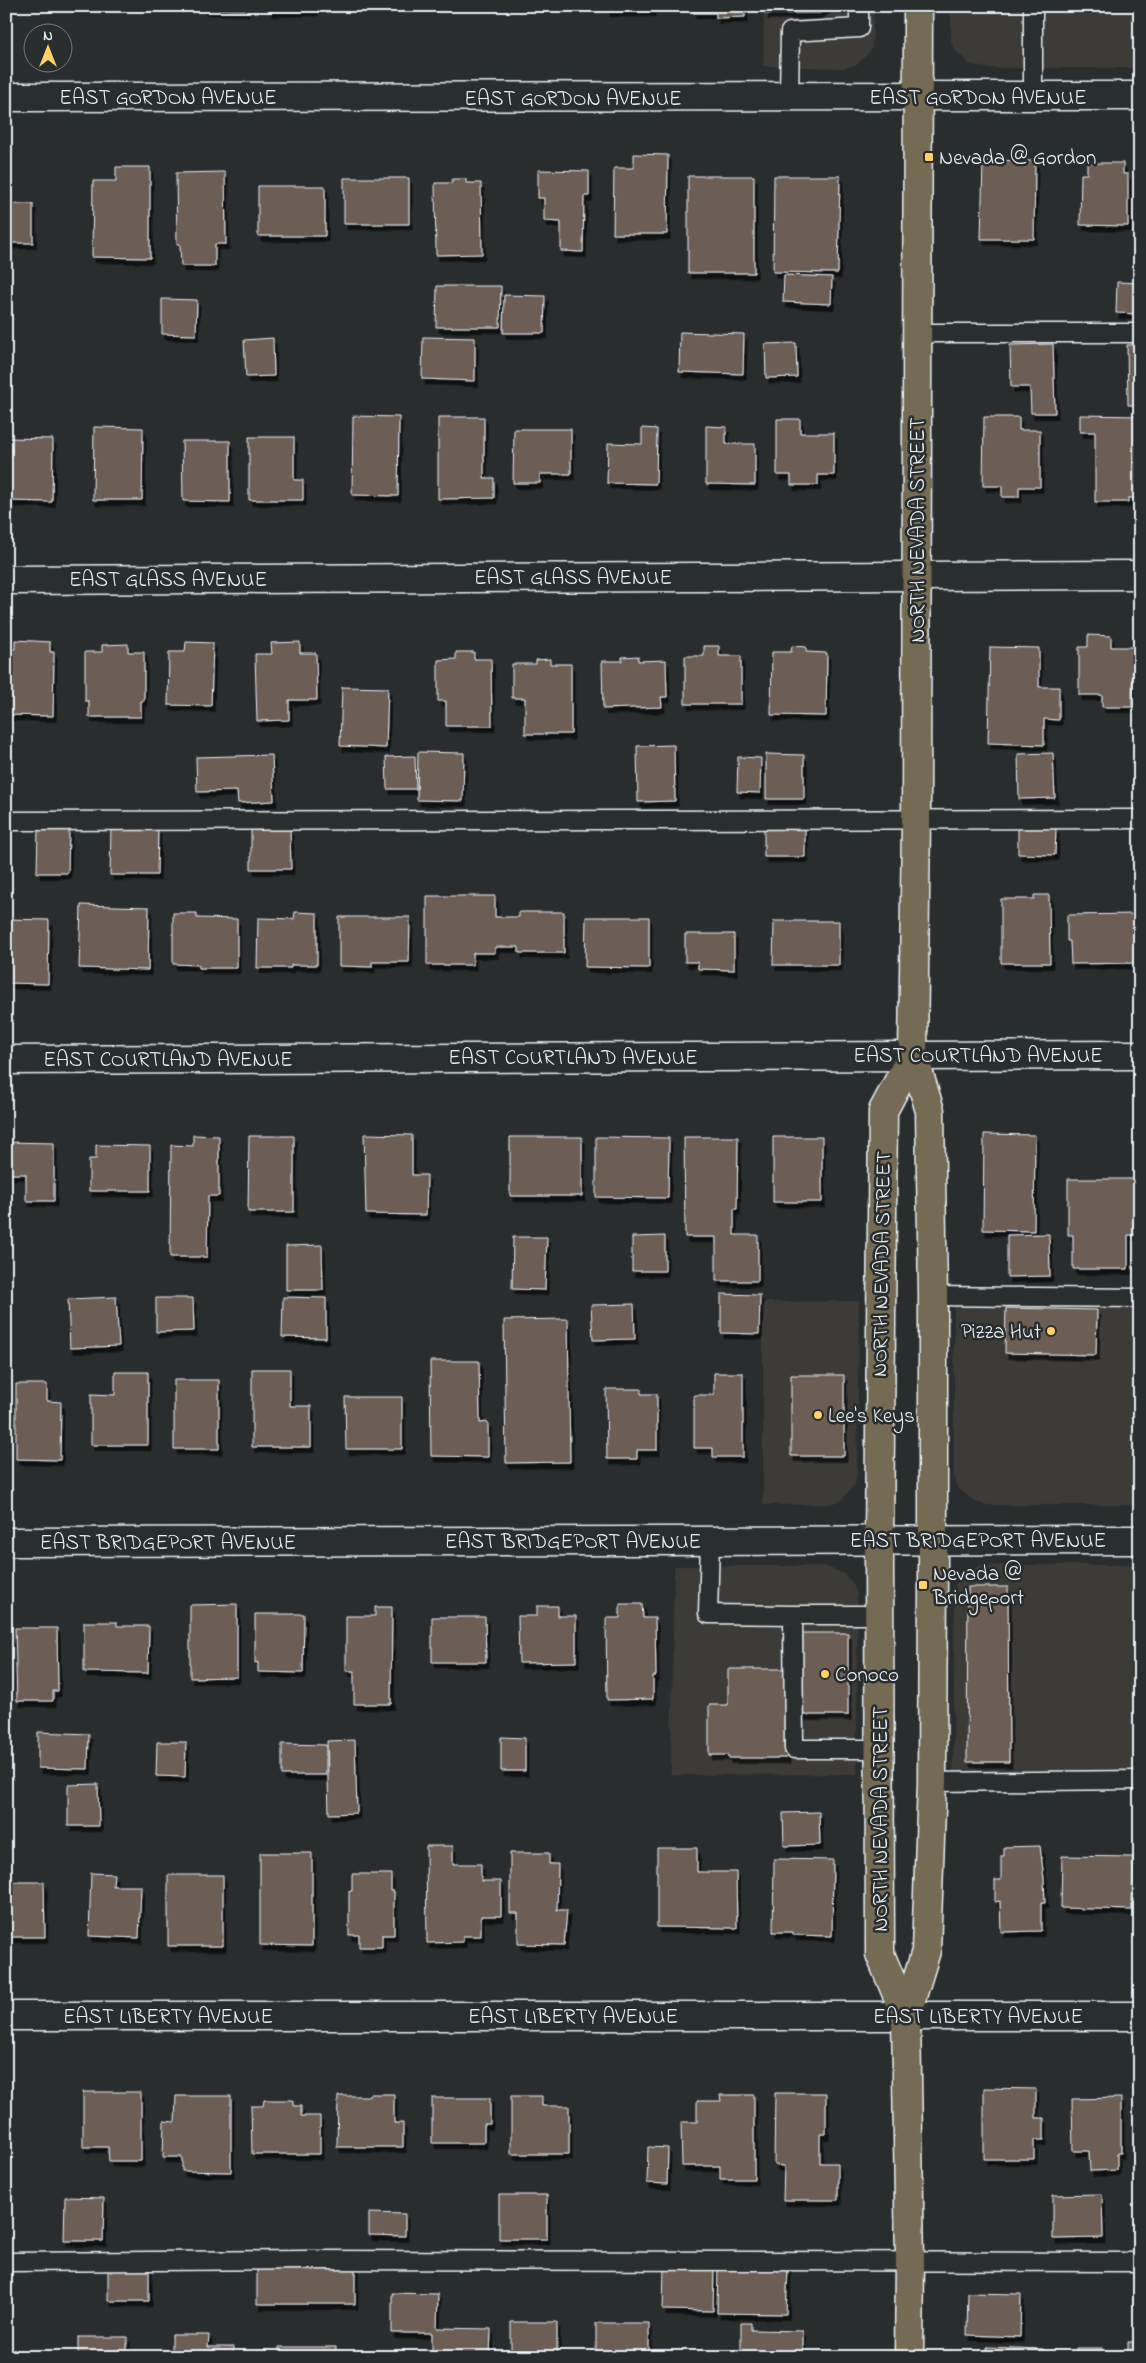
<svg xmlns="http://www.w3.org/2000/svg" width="1146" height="2363" font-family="'Indie Flower',sans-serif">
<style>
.built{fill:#3e3b39}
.building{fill:#6c5d54;stroke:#e8f1f8;filter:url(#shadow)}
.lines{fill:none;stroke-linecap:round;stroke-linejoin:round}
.service-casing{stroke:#e8f1f8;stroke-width:21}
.minor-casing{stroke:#e8f1f8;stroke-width:31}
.tertiary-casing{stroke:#e8f1f8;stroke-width:31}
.primary-casing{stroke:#e8f1f8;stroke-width:31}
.service{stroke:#2a2d2e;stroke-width:18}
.minor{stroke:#2a2d2e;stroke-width:28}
.tertiary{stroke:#2a2d2e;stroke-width:28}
.primary{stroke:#746b52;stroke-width:28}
.poi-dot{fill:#ffd166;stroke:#2a2d2e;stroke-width:2}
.labels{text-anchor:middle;stroke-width:5;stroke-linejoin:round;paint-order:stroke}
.street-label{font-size:21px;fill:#e8f1f8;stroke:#2a2d2e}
.poi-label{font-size:21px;fill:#e8f1f8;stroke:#2a2d2e;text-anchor:start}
</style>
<defs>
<filter id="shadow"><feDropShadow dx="3" dy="5.5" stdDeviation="0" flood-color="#0009"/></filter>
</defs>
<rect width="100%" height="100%" fill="#2a2d2e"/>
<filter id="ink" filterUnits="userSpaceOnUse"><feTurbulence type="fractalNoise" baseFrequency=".02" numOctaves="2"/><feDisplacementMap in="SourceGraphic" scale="10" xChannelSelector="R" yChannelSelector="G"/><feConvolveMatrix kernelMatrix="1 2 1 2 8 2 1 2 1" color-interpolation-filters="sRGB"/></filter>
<g filter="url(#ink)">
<path class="built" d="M764 6H874L872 48 866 56 856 65 844 68 763 66Z
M951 6H1140V68H985L970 64 954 49 951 41Z
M954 1295H1137V1505H985L974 1501 958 1488 954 1476Z
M859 1301 857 1475 855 1484 842 1500 830 1504 763 1505V1302Z
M981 1565H1136V1780H953L955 1585 965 1572Z
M674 1566H824L844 1574 852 1582 857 1594V1774L671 1775Z"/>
<path class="building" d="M203 6H246V10L203 9Z
M269 6H315V10L269 11Z
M607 6H652V11H607Z
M693 6H745V17L716 18V13H693Z
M765 6H829L820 13 765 14Z
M634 154 668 155 667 234H613L614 168H634Z
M983 160 1035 161 1034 239H981Z
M1087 163H1123V174H1128V226L1080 225 1081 174H1087Z
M116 167H150V258L92 257 93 181H116Z
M538 170 589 171V196H584L583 252 561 251V222L544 221V198H538Z
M225 172 226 244H215V266H181L180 244H177L176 173Z
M6 176H9V204H33V243H6Z
M688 176H754V273H688Z
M774 176H840L838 273 773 272Z
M344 178H409V224H344Z
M452 179H466V183H481L482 254 436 255 435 183H452Z
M258 186H325V236H258Z
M784 275 832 277 831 304 783 302Z
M1117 282 1140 283V314L1116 313Z
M437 286H501L500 327H436Z
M504 295 545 296 544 333H503Z
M162 299 197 300 196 335 162 334Z
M680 332 744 334 743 374 679 372Z
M423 337 475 338V381L422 379Z
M273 338 274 376 246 377 244 340Z
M796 343 797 377 766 378 765 344Z
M1053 344 1055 413H1031L1030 387H1011L1010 345Z
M1127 345H1140V405H1128Z
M1080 415 1140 416V498H1128V502H1095V432H1080Z
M353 416 399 417 398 496 352 495Z
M438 417H484V478H494V498L438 499Z
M984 417H1019V430H1040V487H1019V497H1002V486H983Z
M777 419H800V433H834V475H818V485H791V475H777Z
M706 426 726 427V444H755V485L706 484Z
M94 427 143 428 142 500H93Z
M642 428 657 429 656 484 607 483 608 443 642 444Z
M514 429H571V474H540V483H513Z
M249 437H294V480H303V500H249Z
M6 438 53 439 52 502 6 501Z
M182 441H230V502L183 501Z
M1088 635 1111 636V647H1133L1132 707H1102V695H1079V647H1088Z
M15 640 50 642V652H54L53 716 7 715 8 649H15Z
M186 642 213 643 211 706 168 705 169 652H185Z
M300 642V653H316L317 700H289V720L257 721 255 654H272L271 643Z
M128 644V652H144V701H141V717H89V701H85V652H102V645Z
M704 646H719V656H741V704H685V656H704Z
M792 646 806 647V652L827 653 826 716 771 715 772 652H791Z
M990 647 1039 648V687H1059V720L1044 719V745L988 743Z
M456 652H474V659H491L492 726H446V701H438V660L456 659Z
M638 656V661L666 660 667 697H661L662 707 603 709 602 661H622V657Z
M550 659V664H571V734H525V698H512V664H536V660Z
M342 687 388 688 386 748 340 746Z
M674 745 675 801 638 802 637 746Z
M418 752 464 753 463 801 417 800Z
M1053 753 1055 798 1019 799 1018 754Z
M766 754 804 755V799H766Z
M272 755 274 801 238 803 237 791 197 792 196 757Z
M415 756 416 789H387L386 757Z
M738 757 761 758 760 793 737 792Z
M764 825 805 826V857H764Z
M111 827 158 828 157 875H110Z
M1018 827 1056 828 1055 855 1018 854Z
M38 828 69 829 68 873H37Z
M251 830H290L291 869H251Z
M1034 895H1049L1050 963H1001V899H1034Z
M427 896H495V917H519V912H564V953H519V947H495V953H473V965H427Z
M81 905 149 907 148 970 79 968Z
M295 912 317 913V965H291V968H257L258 918 294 919Z
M173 913H197V918L237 919V968H199V965L173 964Z
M1138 914V963L1071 964 1070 941H1067V915Z
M339 917H410L409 962H372V967L339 966Z
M586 917H649V968L585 967Z
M6 919 49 920 48 984 6 983Z
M774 921H839V965H773Z
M685 934H734V970L698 969V962H685Z
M364 1134 412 1135V1175H427L426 1215 366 1214Z
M984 1134 1035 1135 1034 1231 983 1230Z
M193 1135 219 1136V1196H208L207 1257H170L171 1145 193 1146Z
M249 1136H294V1212H248Z
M510 1137H582V1196H510Z
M596 1137 669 1138 668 1198 596 1197Z
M684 1137H738L737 1209H734V1235H758V1281H716V1237H685Z
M773 1137H822V1202H773Z
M6 1142 54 1143V1201H26V1174H6Z
M96 1145 150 1146V1191H89V1159H96Z
M1068 1179H1136V1235H1128V1269H1073V1235H1068Z
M1049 1234 1050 1276 1007 1277V1235Z
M665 1236V1271H632V1237Z
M513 1237H547L545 1290 512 1289Z
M322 1245 323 1290H286V1246Z
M721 1294 760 1295 759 1334 721 1333Z
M116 1297 119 1346 70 1348 68 1299Z
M283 1297 326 1298V1338L282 1337Z
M156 1298H193L194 1331 156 1332Z
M634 1304 635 1339 593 1340 591 1305Z
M1006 1308 1097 1310 1096 1355 1005 1353Z
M568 1319 570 1462 506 1463 504 1320Z
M430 1361H479L480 1423 488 1422V1457L431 1456Z
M252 1369H290V1406H311V1447H252Z
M115 1372H148V1445H91V1394L115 1395Z
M714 1373H743V1457H713V1448H694V1395H714Z
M791 1375H844V1456H791Z
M174 1380H219V1449H174Z
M16 1384H47V1401L61 1402 60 1460 16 1459Z
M606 1389H641V1394H657V1450H637V1459H607Z
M345 1397H402V1449H346Z
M968 1587H1008L1009 1762H967Z
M237 1604V1677L190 1678V1605Z
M620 1604H642L643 1618H655L656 1676H653V1699L607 1700 606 1618H620Z
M537 1606H558V1616H576V1662L519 1663 518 1616H537Z
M375 1607H392L391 1704H354V1671H346V1616H375Z
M255 1614H304L303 1673 258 1672V1662L255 1663Z
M432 1617H485L486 1662H432Z
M84 1622H117V1626H149L148 1673 84 1672Z
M15 1628H57L58 1691H53V1701H17Z
M802 1633H848V1715H802Z
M728 1669H785V1696H787V1758H728V1755H709V1705H728Z
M38 1732 89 1734 88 1769 38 1768Z
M501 1737 525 1738V1771H501Z
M355 1740 357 1813 329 1814 327 1741Z
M157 1742H186L185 1777 156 1776Z
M282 1744 326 1745V1775H282Z
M98 1784 99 1826H68V1785Z
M819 1812 820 1845 784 1846 783 1813Z
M426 1846H453V1864H481V1881H501V1916H481V1936H463V1942L427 1943Z
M1040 1846 1044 1879 1045 1903H1041V1931L1001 1932 1000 1901 995 1902V1880H1001V1856H1004V1847Z
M657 1848H697V1872H736L737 1928 657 1927Z
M260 1853H312V1946L260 1945Z
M510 1853H549V1864H558L557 1910H567L564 1945 518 1944V1913H510Z
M1062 1856 1133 1857 1132 1910 1061 1908Z
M774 1859 833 1860 832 1936 793 1935V1932H773Z
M91 1873 114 1874 113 1886H141L139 1938 89 1936Z
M352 1874H391V1891H394V1935H382V1947H359V1935H349V1891H352Z
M168 1875H223V1946H168Z
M7 1882H44L45 1937H6Z
M984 2088 1036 2089V2118H1044V2140H1034V2159H984Z
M83 2092H141V2161H109L108 2147H83Z
M775 2093H826V2134H820V2163H838V2200H783L784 2166 774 2165Z
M369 2094H394V2123H403V2147H337L338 2096H369Z
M720 2095H754V2179H720V2166H682L681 2122H697V2101H721Z
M176 2096H231V2172L182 2171V2157H163L164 2121 175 2122Z
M511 2096H542V2106H569V2154H511Z
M432 2098H490V2124H484V2143H432Z
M1121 2098V2153H1117V2170L1090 2171 1089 2151H1073L1072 2099Z
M264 2100H293V2106H301V2116H320V2154H252L251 2106H263Z
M648 2147 668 2148 667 2184 647 2183Z
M1102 2194 1103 2238 1053 2239V2195Z
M499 2195H547V2239H499Z
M65 2197 104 2198 103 2241H64Z
M369 2213 405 2214V2236L369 2235Z
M257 2263 355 2265V2304H257Z
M108 2265H149V2301H108Z
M718 2265 788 2267 786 2314 717 2313Z
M664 2266 714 2267 713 2311 663 2310Z
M392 2293 438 2294 437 2328 491 2329 490 2357H432V2333H392Z
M968 2293 1021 2294 1020 2337 967 2335Z
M511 2322H557V2357H511Z
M596 2323H649V2357H596Z
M741 2323H751V2330L803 2331V2357H741Z
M172 2335H209L208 2347H234L233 2357H172Z
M78 2337H127V2357H78Z
M1128 2342H1140V2357H1128Z
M279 2347H336V2357H279Z
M987 2347 1044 2349V2357H987Z
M1076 2348H1104V2357H1076Z"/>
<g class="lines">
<defs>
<path id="service" d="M1033 6V97
M789 98 790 32 859 28V6
M918 333H1140
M6 821 1140 819
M933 1296 1140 1298
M710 1541 708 1614 793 1615 794 1749H879
M793 1615H879
M932 1782 1140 1780
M6 2262 306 2260 1140 2262"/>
<path id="minor" d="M6 97 1140 96
M6 580 1140 575
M6 1060 1140 1055
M6 2016H1140"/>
<path id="tertiary" d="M6 1542 1140 1540"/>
<path id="primary" d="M906 2016 880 1954 879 1540 883 1111 913 1054
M909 2357 910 2262 906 2016 926 1951 932 1782 933 1576V1296L930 1111 913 1054 916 820 918 6"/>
</defs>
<use href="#service" class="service-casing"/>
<use href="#minor" class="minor-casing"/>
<use href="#tertiary" class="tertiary-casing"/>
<use href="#primary" class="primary-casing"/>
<use href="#service" class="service"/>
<use href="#minor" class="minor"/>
<use href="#tertiary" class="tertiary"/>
<use href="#primary" class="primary"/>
</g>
</g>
<g class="poi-dot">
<rect x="924" y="152" width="10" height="10" rx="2.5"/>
<circle cx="1051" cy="1331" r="5"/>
<circle cx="818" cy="1415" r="5"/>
<rect x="918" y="1580" width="10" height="10" rx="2.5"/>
<circle cx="825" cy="1674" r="5"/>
</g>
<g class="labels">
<g class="street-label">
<text x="168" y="104">EAST GORDON AVENUE</text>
<text x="978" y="104">EAST GORDON AVENUE</text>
<text x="573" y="105">EAST GORDON AVENUE</text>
<text transform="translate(917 530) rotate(-90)" y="7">NORTH NEVADA STREET</text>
<text x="573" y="584">EAST GLASS AVENUE</text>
<text x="168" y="586">EAST GLASS AVENUE</text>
<text x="978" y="1062">EAST COURTLAND AVENUE</text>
<text x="573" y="1064">EAST COURTLAND AVENUE</text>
<text x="168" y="1066">EAST COURTLAND AVENUE</text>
<text transform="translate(881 1264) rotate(-89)" y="7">NORTH NEVADA STREET</text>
<text x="978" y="1547">EAST BRIDGEPORT AVENUE</text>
<text x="573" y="1548">EAST BRIDGEPORT AVENUE</text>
<text x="168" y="1549">EAST BRIDGEPORT AVENUE</text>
<text transform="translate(880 1819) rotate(-90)" y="7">NORTH NEVADA STREET</text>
<text x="168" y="2023">EAST LIBERTY AVENUE</text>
<text x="573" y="2023">EAST LIBERTY AVENUE</text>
<text x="978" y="2023">EAST LIBERTY AVENUE</text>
</g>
<g class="poi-label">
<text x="939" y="164">Nevada @ Gordon</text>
<text x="1041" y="1338" text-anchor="end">Pizza Hut</text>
<text x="828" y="1422">Lee's Keys</text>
<text x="933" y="1580">Nevada @<tspan x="933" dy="24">Bridgeport</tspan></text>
<text x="835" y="1681">Conoco</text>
</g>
</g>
<rect width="1146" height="2363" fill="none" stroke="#2a2d2e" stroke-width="25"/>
<rect x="12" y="12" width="1121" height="2338" fill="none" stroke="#e8f1f8" stroke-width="2" filter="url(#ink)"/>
<g transform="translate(48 48)"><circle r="24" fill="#2a2d2e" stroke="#767b7f"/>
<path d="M0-4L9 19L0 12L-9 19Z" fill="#ffd166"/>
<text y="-8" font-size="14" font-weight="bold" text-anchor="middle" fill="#e8f1f8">N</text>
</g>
</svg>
